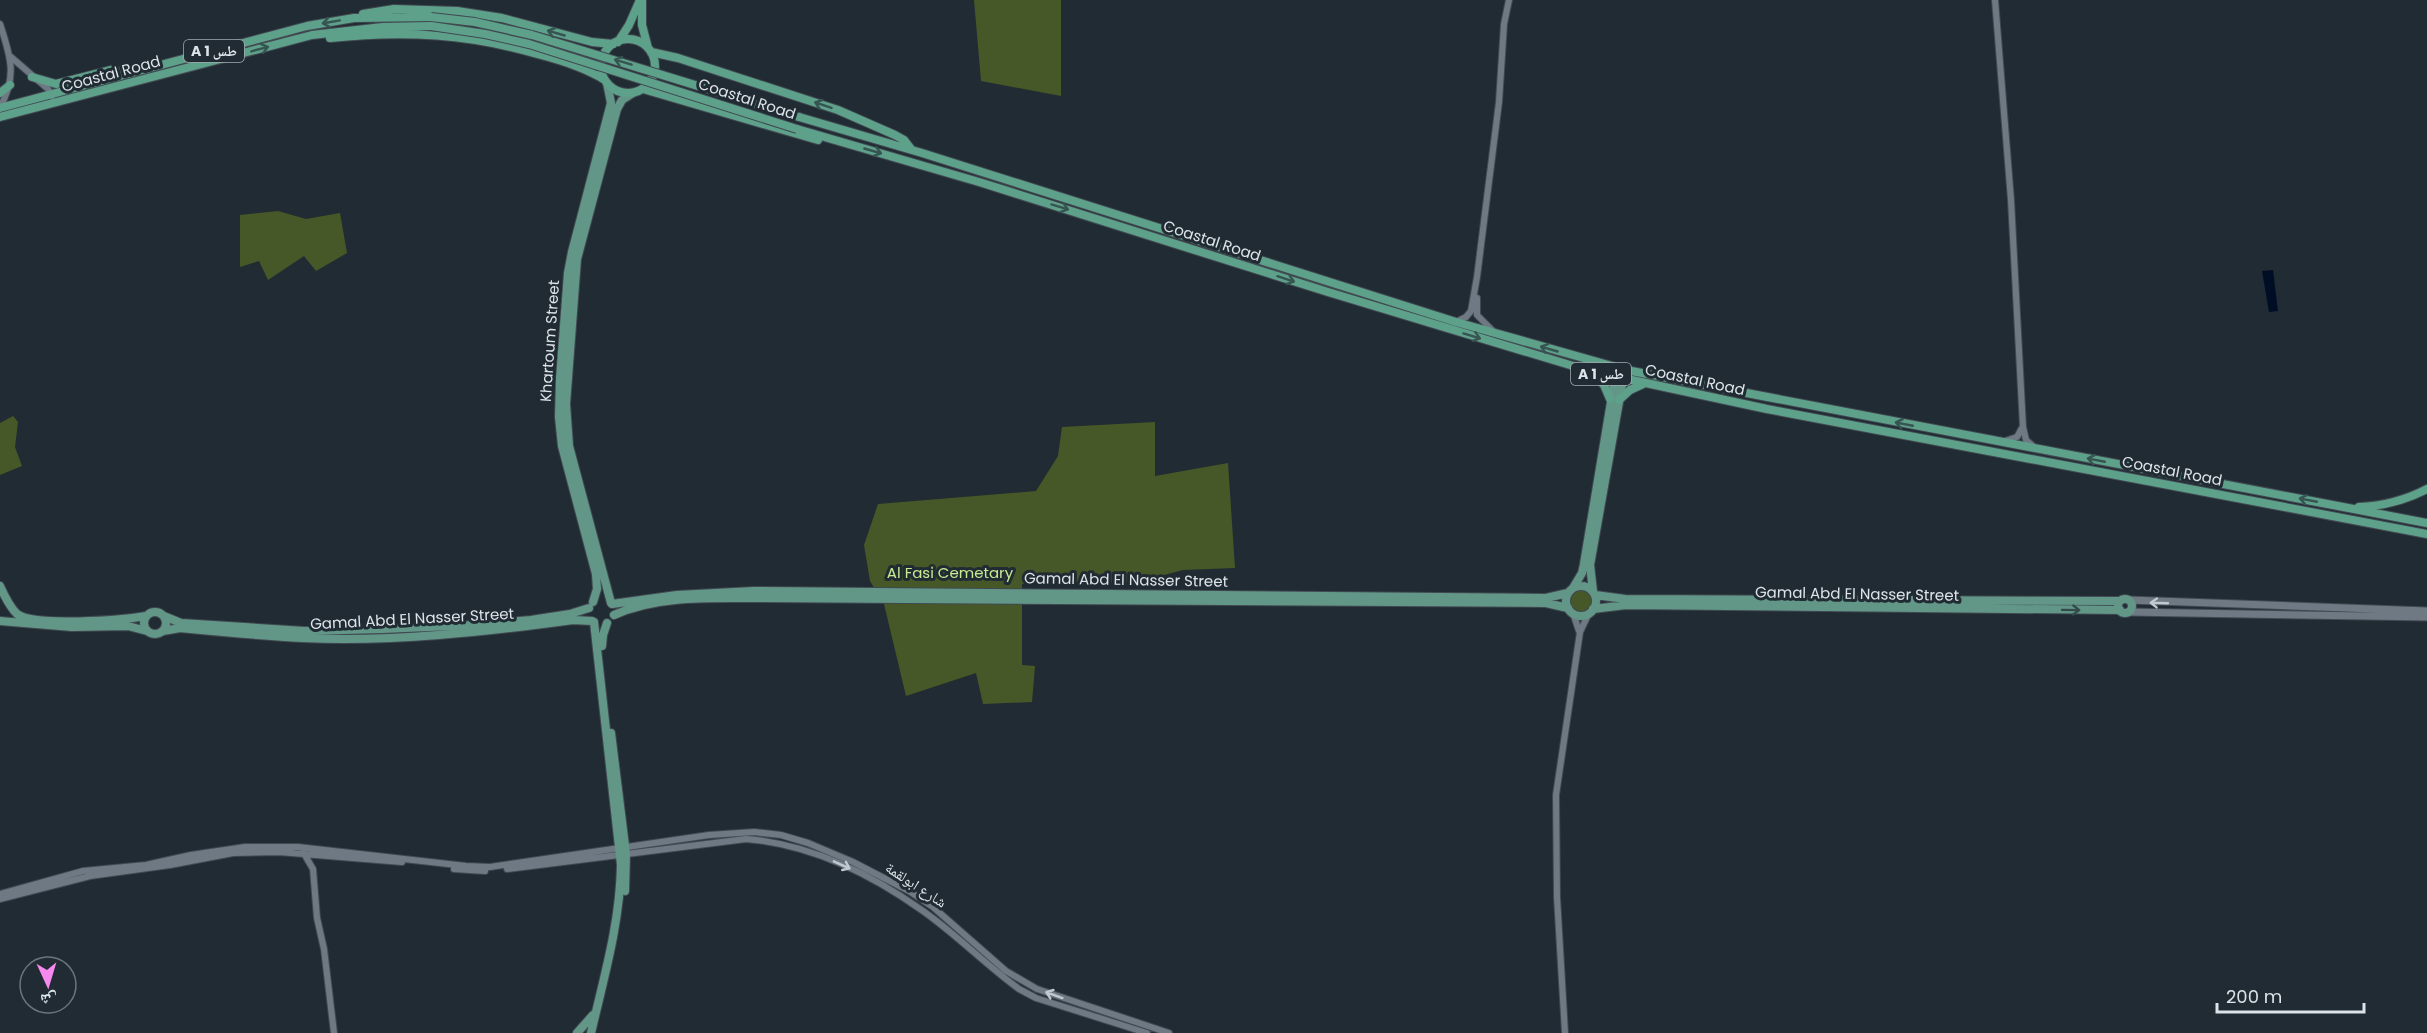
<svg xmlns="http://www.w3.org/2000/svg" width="2427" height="1033" font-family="Poppins,'Noto Naskh Arabic',sans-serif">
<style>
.green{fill:#465827}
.water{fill:#000e25}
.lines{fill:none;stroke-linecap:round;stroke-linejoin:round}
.tertiary-casing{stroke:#414951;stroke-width:8}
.secondary-casing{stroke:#414951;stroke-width:9}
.primary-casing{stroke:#414951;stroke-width:10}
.trunk-casing{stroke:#414951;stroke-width:10}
.tertiary{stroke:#6e7983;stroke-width:6}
.secondary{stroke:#6e7983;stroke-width:7}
.primary{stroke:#629788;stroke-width:8}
.trunk{stroke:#5ea18a;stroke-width:8}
.trunk-bridge-casing{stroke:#414951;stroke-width:10;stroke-linecap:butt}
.trunk-bridge{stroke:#5ea18a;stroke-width:8}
.oneway{stroke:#365451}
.oneway2{stroke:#c1c9d0}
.oneway3{stroke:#344b4c}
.labels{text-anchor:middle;stroke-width:6;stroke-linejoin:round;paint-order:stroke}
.shield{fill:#212b33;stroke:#a5acb2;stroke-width:1.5}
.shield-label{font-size:14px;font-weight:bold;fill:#dde4e9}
.street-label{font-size:15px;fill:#dde4e9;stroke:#212b33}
.park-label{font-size:15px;fill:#c7ea90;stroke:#212b33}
</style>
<rect width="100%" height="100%" fill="#212b33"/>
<path class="green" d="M974 0H1061V96L981 81Z
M278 211 306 219 340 213 347 253 316 271 304 256 268 280 259 261 240 267V215Z
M13 416 18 422 15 447 22 466 0 475V423Z
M1155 422V476L1228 463 1235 568 1183 570 1138 582 1022 584V665L1035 666 1032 702 983 704 976 673 906 696 884 604 870 581 864 545 878 504 1036 491 1058 456 1062 427Z
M1568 601a13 13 0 1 1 26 0a13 13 0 1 1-26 0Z"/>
<path class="water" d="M2273 270 2278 311 2269 312 2262 271Z"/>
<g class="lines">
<defs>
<path id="tertiary" d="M1995 0 2011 200 2023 427 2026 440 2033 446
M0 24C10 55 18 76 0 107
M11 57 48 89 52 96
M1477 298V315L1494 332
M1456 322 1466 317 1471 311 1477 277 1499 102 1504 24 1509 0
M2005 441 2017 437 2022 428
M1573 613 1579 631
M303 852 313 869 317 918 324 949 334 1033
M454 869 485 871
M507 869 746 839C810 844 871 874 923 911 957 935 986 965 1019 989L1036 998 1147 1033
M0 894 83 871 146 865 191 855 245 847H298L466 866 490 867 709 835 754 832 781 835 808 843 853 862 909 891 933 907 1006 971 1037 989 1169 1033
M0 899 90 876 170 865 233 853 279 852 402 862
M1565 1033 1557 897 1556 795 1580 632 1589 613"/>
<path id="secondary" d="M2129 600 2427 611
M2128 612 2427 617"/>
<path id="primary" d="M0 586C4 595 10 607 17 614 34 627 123 620 146 616
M1566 601a15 15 0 1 1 30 0a15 15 0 1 1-30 0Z
M1573 588 1582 573 1584 564 1616 372
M1593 591 1590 565 1624 374
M1595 595 1625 599 2120 601
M2118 606a7 7 0 1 1 14 0a7 7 0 1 1-14 0Z
M593 602 597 589 596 574 562 446 559 417 560 378 568 273 572 252 611 103 607 83
M611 603 569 446 566 404 577 259 617 109 622 100 633 93
M612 604 677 595 754 591 1546 598 1568 593
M1593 609 1626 605 2120 610
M144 623a11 11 0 1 1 22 0a11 11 0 1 1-22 0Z
M614 615C655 596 706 598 751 598L1546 603 1568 608
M164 616 181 623 304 631 382 629 474 625 531 620 570 614 589 608
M0 621 72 627 128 626 147 631
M163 631 180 628C221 632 262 636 303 638 393 642 485 632 573 620L592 621
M602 646 603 635 607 623
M611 733 626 854 625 891
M577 1033 593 1015
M591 1033C604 977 620 923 621 865L594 622"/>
<path id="trunk" d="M642 0V25L648 48
M363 14 394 9 457 11 502 18 592 42 613 44
M330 38C404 30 470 34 541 55 564 61 585 68 605 80
M601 66a27 27 0 1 1 54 0a27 27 0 1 1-54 0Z
M618 42 629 25 640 0
M651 52 678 58 838 110 895 135 904 140 911 149
M32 77 56 84 115 69 125 73
M643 89 818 140
M0 93 10 85
M0 108 307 26 354 18 431 17
M0 117 312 35 383 27 431 26
M799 117 922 153 1456 322 1626 370 2427 523
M797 129 979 182 1328 292 1590 371 1767 409 2427 534
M1593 373 1604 385 1610 399
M1619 400 1630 390 1643 384
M2359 507C2383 506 2406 500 2427 489"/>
</defs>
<use href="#tertiary" class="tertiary-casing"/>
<use href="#secondary" class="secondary-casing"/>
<use href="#primary" class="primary-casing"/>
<use href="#trunk" class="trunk-casing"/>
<use href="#tertiary" class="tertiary"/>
<use href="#secondary" class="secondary"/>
<use href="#primary" class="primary"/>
<use href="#trunk" class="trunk"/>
<defs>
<path id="trunk-bridge" d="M431 17 475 22 532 35 799 117
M431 26 485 34 529 44 797 129"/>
</defs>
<use href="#trunk-bridge" class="trunk-bridge-casing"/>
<use href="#trunk-bridge" class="trunk-bridge"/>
</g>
<defs><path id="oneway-shaft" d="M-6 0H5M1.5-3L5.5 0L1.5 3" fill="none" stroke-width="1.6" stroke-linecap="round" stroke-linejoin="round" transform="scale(1.5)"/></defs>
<g class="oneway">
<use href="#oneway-shaft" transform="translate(331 22) rotate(170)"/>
<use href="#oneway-shaft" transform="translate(556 33) rotate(-164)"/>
<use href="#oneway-shaft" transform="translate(260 49) rotate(-15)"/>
<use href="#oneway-shaft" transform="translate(623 62) rotate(-163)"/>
<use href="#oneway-shaft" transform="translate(823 105) rotate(-161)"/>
<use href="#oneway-shaft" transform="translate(873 151) rotate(16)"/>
<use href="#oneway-shaft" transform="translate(1060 207) rotate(17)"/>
<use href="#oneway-shaft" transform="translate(1286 279) rotate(18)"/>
<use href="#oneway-shaft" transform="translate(1472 336) rotate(17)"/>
<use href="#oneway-shaft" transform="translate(1549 349) rotate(-164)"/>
<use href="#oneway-shaft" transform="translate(1904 424) rotate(-169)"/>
<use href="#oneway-shaft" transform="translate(2096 460) rotate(-169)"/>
<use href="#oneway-shaft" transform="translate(2308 500) rotate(-169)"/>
</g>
<g class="oneway2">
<use href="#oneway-shaft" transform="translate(2159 603) rotate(-178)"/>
<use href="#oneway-shaft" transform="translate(842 865) rotate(24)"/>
<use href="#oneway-shaft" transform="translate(1054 995) rotate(-160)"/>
</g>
<use class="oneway3" href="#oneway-shaft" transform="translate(2071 610) rotate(1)"/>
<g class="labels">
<g class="shield">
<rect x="184" y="40" width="60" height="22" rx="4.5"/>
<rect x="1571" y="363" width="60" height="22" rx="4.5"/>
</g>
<g class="shield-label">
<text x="214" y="56">A 1 طس</text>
<text x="1601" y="379">A 1 طس</text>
</g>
<g class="street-label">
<text transform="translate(111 74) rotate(-15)" y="5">Coastal Road</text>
<text transform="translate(747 99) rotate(18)" y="5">Coastal Road</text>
<text transform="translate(1212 241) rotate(18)" y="5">Coastal Road</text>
<text transform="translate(550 341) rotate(-86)" y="5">Khartoum Street</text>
<text transform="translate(1695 380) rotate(12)" y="5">Coastal Road</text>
<text transform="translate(2172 471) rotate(11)" y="5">Coastal Road</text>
<text transform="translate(1126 580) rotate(1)" y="5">Gamal Abd El Nasser Street</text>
<text transform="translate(1857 594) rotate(1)" y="5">Gamal Abd El Nasser Street</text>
<text transform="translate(412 619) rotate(-3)" y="5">Gamal Abd El Nasser Street</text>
<text transform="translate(916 885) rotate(33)" y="5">شارع ابولقمة</text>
</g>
<g class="park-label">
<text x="950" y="578">Al Fasi Cemetary</text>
</g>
</g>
<g transform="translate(48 985) rotate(176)"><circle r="28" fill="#212b33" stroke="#6c757c" stroke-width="1.5"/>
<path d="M0-4.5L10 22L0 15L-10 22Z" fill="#f589ee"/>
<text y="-9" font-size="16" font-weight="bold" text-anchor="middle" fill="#dde4e9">ش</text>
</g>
<path d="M2217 1003v9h147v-9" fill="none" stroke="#dde4e9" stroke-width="3"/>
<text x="2226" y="1003" font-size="18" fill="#dde4e9" stroke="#212b33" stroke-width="4.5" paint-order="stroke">200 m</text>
</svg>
